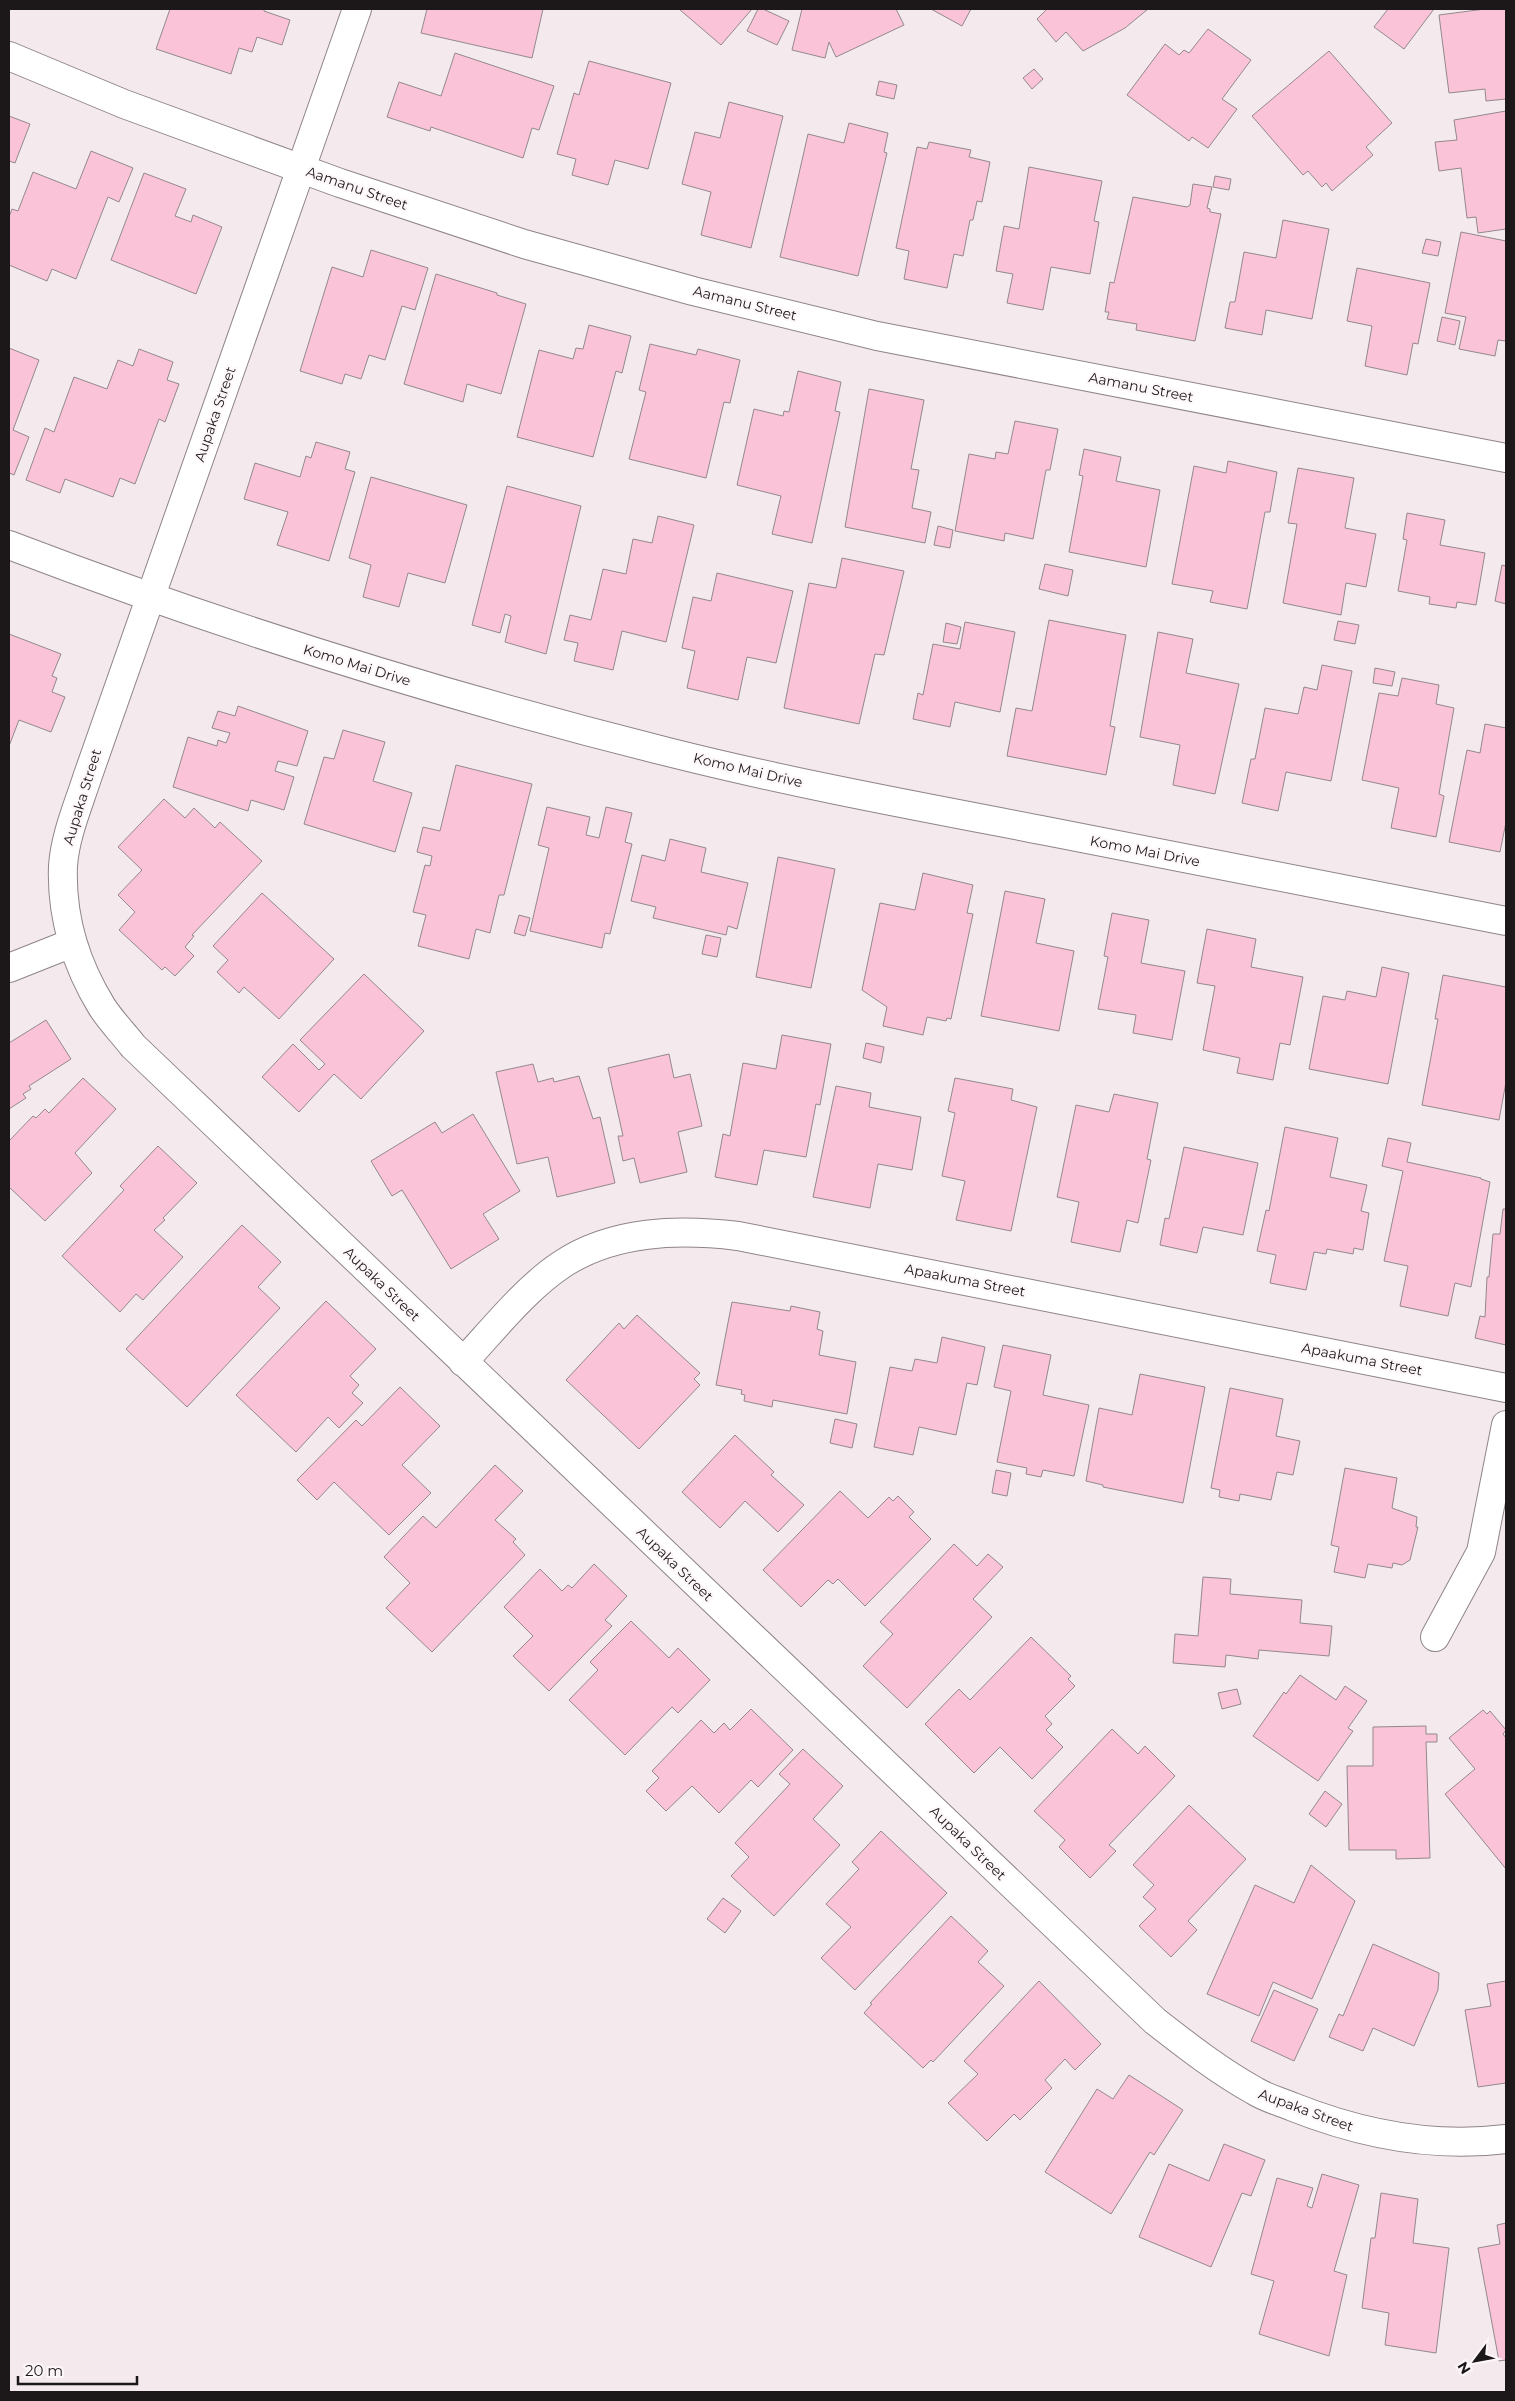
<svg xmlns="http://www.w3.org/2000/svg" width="1515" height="2401" font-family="Montserrat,sans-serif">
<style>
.building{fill:#fac3d8;stroke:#93898d}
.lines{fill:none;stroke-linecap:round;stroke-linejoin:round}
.minor-casing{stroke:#8f8589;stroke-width:30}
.minor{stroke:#fff;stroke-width:28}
.labels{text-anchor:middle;stroke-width:4.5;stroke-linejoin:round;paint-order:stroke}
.street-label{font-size:14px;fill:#1c1819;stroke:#fef7fa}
</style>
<rect width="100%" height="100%" fill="#f4e9ed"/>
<path class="building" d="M170 9H264V11L290 20 282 45 257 37 252 52 239 48 231 74 156 49Z
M427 9H543L532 58 421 33Z
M679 9H752L721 45Z
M758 9H763L789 21 777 45 747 31Z
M802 9H896L904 25 836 57 829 42 825 58 792 50Z
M931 9H971L962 26Z
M1047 9H1148L1125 28 1083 51 1066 32 1056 42 1037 19Z
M1388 9H1387H1434L1404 49 1374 27Z
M1485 9H1506V99L1486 101 1485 89 1449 93 1439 15Z
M1208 29 1251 60 1222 99 1237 109 1208 148 1192 137 1189 141 1127 95 1165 44 1179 55 1184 50 1189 53Z
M1329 51 1392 123 1366 147 1373 155 1332 191 1326 183 1322 187 1308 171 1303 175 1252 116Z
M455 53 554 86 539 130 532 128 523 158 431 127 430 131 387 117 399 82 441 96Z
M589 61 671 83 648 169 615 160 608 185 572 175 576 159 557 154 574 93 579 95Z
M1034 69 1043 79 1032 89 1023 78Z
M879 81 897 85 894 99 876 95Z
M729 102 783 116 751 248 701 235 711 192 682 184 695 132 720 138Z
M1506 111V229L1478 233 1476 217 1467 218 1461 168 1439 171 1435 142 1457 140 1454 120Z
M9 116 30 124 15 163 9 161Z
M849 123 888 133 884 152 887 153 858 276 780 257 808 134 844 143Z
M929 142 971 150 969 157 990 162 982 202 977 201 973 220H970L963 256 954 254 947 288 904 279 909 251 896 248 917 147 927 149Z
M91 151 133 168 119 202 108 197 76 279 52 269 47 281 9 265V217L12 209 18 211 33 172 76 189Z
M1029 167 1102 181 1094 221 1099 222 1090 274 1051 267 1043 310 1007 303 1013 274 996 271 1004 226 1019 229Z
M144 173 186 189 175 216 191 222 193 215 222 227 196 294 111 260Z
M1215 176 1231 179 1229 190 1213 187Z
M1193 184 1212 187 1207 208 1210 209V212L1221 214 1195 341 1136 330 1137 324 1107 319 1109 312H1105L1110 282 1114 283 1133 197 1187 207 1190 205Z
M1283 220 1329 229 1312 319 1266 310 1262 335 1225 328 1230 302H1235L1244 252 1276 258Z
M1461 232 1506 241V341L1498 340 1495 356 1459 349 1466 317 1445 313Z
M1426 239 1441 242 1438 256 1422 253Z
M371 250 428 268 415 310 402 306 385 360 369 355 361 379 345 374 342 384 300 371 332 267 363 277Z
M1357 268 1430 283 1418 344 1413 343 1407 375 1365 366 1372 326 1347 321Z
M436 274 497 293V295L526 304 501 394 467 384 463 402 404 384Z
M1442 317 1460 321 1455 345 1437 341Z
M589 325 631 336 622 373 616 371 593 457 517 437 539 350 573 359 576 348 583 349Z
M650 344 696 355 698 349 740 360 730 403 724 402 706 478 629 459 646 392 639 390Z
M9 348 39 360 13 430 29 437 14 475 9 473Z
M139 349 173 362 167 380 179 384 165 422 159 419 135 484 120 478 113 497 65 479 60 493 26 480 45 428 54 432 74 377 107 389 118 360 133 366Z
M798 371 841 382 835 411 840 412 812 543 772 534 781 496 737 485 754 409 783 416 784 411 789 412Z
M869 389 924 400 911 469 919 470 912 508 931 512 925 543 845 527Z
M1015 421 1058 429 1050 470H1046L1033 539 1005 533 1004 541 955 531 969 454 995 459 996 452 1008 454Z
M316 442 350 452 345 469 355 472 329 561 277 545 288 512 244 499 255 463 300 477 306 456 311 458Z
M1084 449 1121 457 1116 481 1160 490 1146 567 1069 552 1083 476 1079 475Z
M1228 461 1277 472 1270 512H1265L1247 609 1210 602 1213 591 1172 584 1194 466 1226 473Z
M1298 468 1354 478 1345 528 1376 534 1366 587 1346 583 1341 615 1283 603 1297 524 1288 523Z
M371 477 467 505 445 583 408 573 399 607 363 597 371 565 349 558Z
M507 486 581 506 546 654 505 642 511 616 505 614 500 633 472 625Z
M1407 513 1445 520 1440 545 1485 553 1476 605 1457 602 1456 608 1429 604 1430 597 1398 591 1407 540 1403 539Z
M658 516 694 525 666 642 622 631 613 670 574 661 578 643 564 640 570 615 591 620 603 569 626 574 633 539 652 543Z
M938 526 953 530 950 548 934 545Z
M842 558 904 571 884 655 875 654 859 724 784 708 809 583 836 588Z
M1045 564 1073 570 1068 596 1039 589Z
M1502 565 1506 566V604L1495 601Z
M717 573 793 591 776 663 747 657 738 700 687 688 695 651 682 648 693 597 711 601Z
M1049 620 1126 635 1110 726 1115 727 1106 775 1007 756 1016 708 1032 711Z
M1338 621 1359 625 1355 644 1334 640Z
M965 622 1015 632 1000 712 955 702 950 727 913 719 918 693 923 695 933 644 960 649Z
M946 623 961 627 957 644 943 642Z
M1158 632 1193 639 1186 673 1239 684 1215 794 1173 785 1180 745 1140 737Z
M9 634 61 654 52 676 57 678 52 692 65 697 51 732 19 720 9 746Z
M1322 665 1352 671 1331 781 1286 772 1278 811 1242 803 1251 759H1255L1265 708 1298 714 1304 687 1317 690Z
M1375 668 1395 672 1392 686 1373 683Z
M1402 678 1439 685 1436 704 1454 708 1439 794 1444 796 1436 837 1391 828 1399 788 1362 780 1379 693 1398 696Z
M238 706 308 731 297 766 278 761 275 771 294 777 284 810 251 800 248 811 173 787 188 737 217 746 218 740 226 743 230 733 212 728 218 711 235 716Z
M1485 724 1506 728V822L1500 852 1449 842 1467 750 1480 753Z
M343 730 385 742 373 781 412 793 395 852 304 824 324 757 334 759Z
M456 765 532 784 504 895H499L490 933 476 929 469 959 418 946 426 915 413 912 425 865 430 866 432 856 417 852 423 827 440 831Z
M164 799 185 818 194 808 215 828 220 822 262 861 192 935 194 936 185 947 194 956 175 976 165 967 162 970 119 930 135 912 118 895 142 870 118 847Z
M547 807 590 817 586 835 599 838 606 807 632 813 625 842 632 844 610 934 605 933 602 948 530 931 549 848 538 845Z
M670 839 706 848 701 872 748 883 737 929 728 926 726 935 653 918 656 907 631 901 642 855 665 861Z
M778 857 835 869 811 988 756 977Z
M923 873 973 885 967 913 973 914 951 1019 947 1018 946 1021 927 1017 923 1035 883 1026 887 1007 862 990 880 903 915 910Z
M1005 891 1045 899 1036 943 1074 951 1059 1031 981 1016Z
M262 893 334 959 279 1019 244 987 239 993 217 972 228 960 213 946Z
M1112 913 1149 920 1141 963 1185 971 1172 1040 1133 1033 1136 1015 1098 1009 1108 957 1104 956Z
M519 915 530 918 525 936 514 933Z
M1207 929 1256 939 1251 967 1303 977 1290 1045 1280 1043 1273 1080 1237 1073 1240 1058 1203 1050 1215 986 1197 983Z
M706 935 721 938 717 957 702 954Z
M1382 967 1409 973 1388 1084 1309 1069 1323 996 1345 1000 1347 991 1376 997Z
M364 974 424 1031 361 1099 334 1074 299 1112 262 1077 293 1044 319 1070 325 1064 300 1040Z
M1443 975 1506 987V1082L1499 1120 1422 1105 1438 1019H1435Z
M46 1020 71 1059 29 1086 31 1089 23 1094 26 1098 9 1109V1043Z
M782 1035 831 1044 820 1105 816 1104 806 1157 764 1150 757 1185 715 1177 723 1134 730 1136 743 1063 776 1069Z
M866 1043 884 1047 881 1063 863 1058Z
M669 1054 674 1078 690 1074 702 1126 678 1132 687 1172 640 1183 634 1158 623 1161 618 1136H623L608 1068Z
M533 1064 538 1082 553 1078 554 1082 579 1076 593 1119 600 1117 615 1183 557 1197 548 1157 517 1164 496 1072Z
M83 1078 116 1109 75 1153 92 1173 45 1221 9 1187V1141L33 1116 36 1118 45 1109 49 1113Z
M955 1078 1013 1089 1011 1100 1037 1107 1011 1231 956 1220 965 1181 942 1176 955 1113 948 1111Z
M836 1086 871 1093 869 1107 921 1117 912 1170 878 1164 870 1208 813 1197Z
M1114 1094 1158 1103 1147 1159 1151 1160 1138 1223 1127 1220 1120 1252 1071 1242 1079 1202 1057 1197 1076 1105 1109 1112Z
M473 1114 520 1191 483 1214 499 1239 451 1269 402 1190 392 1196 371 1161 435 1122 442 1133Z
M1285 1127 1338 1138 1330 1177 1367 1185 1361 1211 1369 1213 1363 1250 1354 1248 1353 1254 1327 1249 1326 1254 1314 1252 1306 1290 1270 1283 1276 1255 1257 1251 1266 1210 1269 1211Z
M1388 1138 1411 1143 1407 1162 1481 1178V1179L1490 1182 1471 1287 1455 1283 1448 1316 1400 1306 1408 1266 1384 1261 1403 1171 1382 1166Z
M158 1146 197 1183 163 1218 165 1220 154 1230 183 1257 143 1300 136 1294 120 1312 62 1256 124 1190 120 1186Z
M1184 1147 1258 1163 1243 1235 1203 1227 1197 1253 1160 1245 1165 1218 1169 1219Z
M1503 1209H1506V1345L1475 1338 1480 1316 1485 1317 1487 1277H1489L1493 1234H1500Z
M242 1225 281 1262 258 1287 280 1308 187 1407 126 1349Z
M326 1301 376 1349 350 1376 359 1385 352 1393 363 1403 339 1428 328 1417 296 1452 236 1395Z
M732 1302 790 1311 791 1306 820 1312 817 1329 823 1331 819 1355 856 1362 847 1414 773 1400 772 1407 744 1401 745 1395 741 1394 742 1390 716 1385Z
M637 1315 700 1373 694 1379 700 1385 639 1449 566 1380 619 1323 624 1329Z
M942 1337 985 1347 977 1385 967 1383 956 1435 919 1427 913 1455 874 1447 890 1367 912 1371 915 1359 937 1363Z
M1003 1345 1051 1355 1043 1395 1089 1405 1074 1476 1043 1470 1041 1477 1026 1474 1027 1468 997 1462 1011 1391 994 1387Z
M1140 1374 1205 1387 1183 1503 1103 1487V1485L1086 1481 1099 1408 1132 1415Z
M400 1387 440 1426 402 1465 431 1493 389 1535 334 1482 317 1500 297 1480 356 1420 362 1426Z
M1230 1388 1283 1399 1276 1436 1300 1441 1293 1475 1277 1472 1271 1500 1240 1494 1239 1501 1219 1497 1220 1490 1211 1488Z
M835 1419 857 1424 852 1448 830 1443Z
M735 1435 774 1472 771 1475 804 1505 778 1532 745 1501 720 1528 682 1492Z
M495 1465 523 1491 495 1520 516 1539 513 1542 525 1555 432 1652 386 1608 410 1583 384 1557 423 1516 436 1528Z
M1345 1468 1397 1478 1392 1508 1417 1517 1416 1527H1418L1410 1560 1402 1565 1393 1563 1392 1568 1368 1564 1365 1578 1334 1572 1339 1547 1331 1545Z
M996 1470 1011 1473 1007 1496 992 1493Z
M840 1491 868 1518 889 1497 893 1501 898 1496 914 1512 909 1517 931 1539 865 1606 838 1579 833 1584 828 1580 801 1607 763 1570Z
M954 1544 977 1566 988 1554 1003 1567 973 1599 992 1617 907 1708 863 1666 893 1634 880 1622Z
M594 1564 627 1596 605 1620 612 1626 549 1691 513 1656 533 1636 504 1607 540 1569 562 1591 568 1585 572 1588Z
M1203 1577 1231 1579 1230 1594 1302 1600 1300 1623 1332 1626 1329 1656 1259 1650 1258 1659 1226 1655 1225 1667 1173 1663 1175 1634 1198 1636Z
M631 1621 669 1658 678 1648 710 1680 678 1713 672 1707 625 1755 569 1700 598 1670 590 1662Z
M1031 1637 1071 1676 1068 1679 1075 1686 1045 1716 1052 1724 1046 1730 1063 1747 1032 1779 1000 1747 974 1773 925 1724 959 1689 970 1700Z
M1300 1675 1336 1700 1345 1686 1367 1701 1348 1728 1353 1731 1318 1781 1253 1736 1284 1692 1286 1694Z
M1237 1689 1241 1704 1222 1709 1218 1693Z
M751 1709 793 1750 758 1787 751 1780 719 1813 692 1786 666 1811 646 1791 659 1778 652 1771 701 1720 714 1733 724 1723 730 1730Z
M1483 1710 1487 1714 1490 1711 1506 1730 1503 1734 1506 1738V1869L1445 1794 1475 1769 1449 1738Z
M1426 1726V1734H1437V1742H1426L1430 1858 1396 1859V1850H1349L1347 1766H1373V1727Z
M1112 1729 1138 1754 1145 1746 1175 1776 1109 1845 1116 1851 1090 1878 1059 1847 1065 1840 1034 1811Z
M803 1749 843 1786 813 1819 840 1845 774 1916 731 1876 749 1857 735 1843 790 1784 779 1774Z
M1325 1791 1342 1804 1326 1827 1309 1814Z
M1189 1805 1246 1859 1188 1921 1197 1930 1171 1957 1139 1926 1156 1909 1143 1897 1154 1885 1133 1865Z
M881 1831 947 1893 855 1990 821 1958 851 1927 826 1904 859 1869 852 1862Z
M1311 1865 1355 1901 1312 1999 1273 1982 1259 2016 1207 1994 1255 1885 1294 1903Z
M723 1898 741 1911 725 1933 707 1919Z
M951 1916 988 1951 978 1962 1004 1986 933 2062 931 2060 923 2068 864 2013 872 2004 870 2003Z
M1373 1944 1439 1973 1438 1990 1414 2046 1373 2028 1363 2051 1329 2037 1339 2014 1343 2016Z
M1039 1981 1101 2044 1075 2070 1065 2059 1045 2080 1052 2088 1020 2120 1014 2114 987 2141 948 2103 978 2074 964 2061Z
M1506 1981V2083L1478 2087 1465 2010 1491 2006 1487 1984Z
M1274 1990 1318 2009 1294 2061 1251 2041Z
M1129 2075 1183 2110 1154 2155 1150 2152 1111 2214 1045 2172 1097 2089 1113 2099Z
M1224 2144 1265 2160 1251 2196 1242 2193 1211 2267 1139 2237 1169 2164 1209 2181Z
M1322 2174 1359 2185 1334 2271 1347 2275 1329 2356 1259 2334 1274 2281 1251 2274 1277 2178 1313 2188 1307 2206 1312 2208Z
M1381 2193 1418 2199 1413 2243 1449 2248 1436 2353 1385 2345 1389 2313 1362 2308 1371 2238H1375Z
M1506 2223V2360L1499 2361 1478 2248 1500 2244 1497 2225Z"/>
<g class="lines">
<defs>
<path id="minor" d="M357 9 87 778C78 806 65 836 63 866 61 916 76 965 102 1007 111 1021 123 1033 133 1046L1155 2021C1187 2046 1219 2071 1255 2091 1266 2098 1281 2102 1293 2107 1361 2134 1434 2148 1506 2139
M9 56 124 104 340 183 524 244 693 291 877 336 1506 458
M9 545C224 627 444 696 668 752 791 783 916 806 1041 830 1196 861 1351 891 1506 921
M9 968 72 943
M463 1362C493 1330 525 1289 561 1265 613 1230 679 1229 738 1236L1506 1388
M1435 1637 1481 1552 1506 1425"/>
</defs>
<use href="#minor" class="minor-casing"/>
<use href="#minor" class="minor"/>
</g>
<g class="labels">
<g class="street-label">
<text transform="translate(357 188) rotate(19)" y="5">Aamanu Street</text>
<text transform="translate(745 303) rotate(14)" y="5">Aamanu Street</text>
<text transform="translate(1141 387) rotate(11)" y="5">Aamanu Street</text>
<text transform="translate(215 414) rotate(-71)" y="5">Aupaka Street</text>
<text transform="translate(357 665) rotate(17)" y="5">Komo Mai Drive</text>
<text transform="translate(748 770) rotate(13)" y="5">Komo Mai Drive</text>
<text transform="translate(82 797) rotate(-73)" y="5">Aupaka Street</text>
<text transform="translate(1145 851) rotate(11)" y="5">Komo Mai Drive</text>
<text transform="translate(965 1280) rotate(11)" y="5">Apaakuma Street</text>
<text transform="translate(382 1284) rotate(44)" y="5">Aupaka Street</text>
<text transform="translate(1362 1359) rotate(11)" y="5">Apaakuma Street</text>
<text transform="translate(675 1564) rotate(44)" y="5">Aupaka Street</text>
<text transform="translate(968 1843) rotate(44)" y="5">Aupaka Street</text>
<text transform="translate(1306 2110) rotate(20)" y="5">Aupaka Street</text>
</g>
</g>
<rect width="1515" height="2401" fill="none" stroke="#1c1819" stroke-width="20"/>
<g transform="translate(1475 2361) rotate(238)" stroke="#fef7fa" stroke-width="4" paint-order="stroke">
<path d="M0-4L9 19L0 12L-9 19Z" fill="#1c1819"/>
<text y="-8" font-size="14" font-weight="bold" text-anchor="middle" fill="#1c1819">N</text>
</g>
<path d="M18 2376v8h119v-8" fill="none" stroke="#1c1819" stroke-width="2.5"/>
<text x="25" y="2376" font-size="15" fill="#1c1819" stroke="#fef7fa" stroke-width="4" paint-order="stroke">20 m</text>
</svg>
